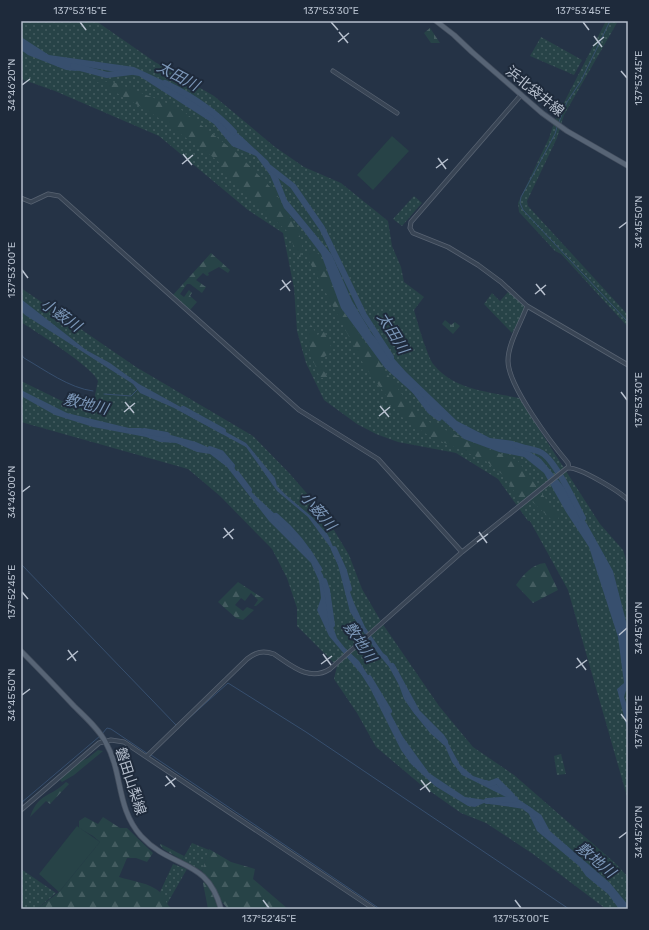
<svg xmlns="http://www.w3.org/2000/svg" width="649" height="930" font-family="Rubik,'Noto Sans JP',sans-serif">
<style>
.grass{fill:url(#grass-dots)}
.forest{fill:url(#forest-firs)}
.cemetery{fill:url(#cemetery-stones)}
.pitch{fill:#274347}
.water{fill:#374f6e}
.lines{fill:none;stroke-linecap:round;stroke-linejoin:round}
.stream{stroke:#374f6e;stroke-width:1}
.river{stroke:#374f6e;stroke-width:6}
.minor-casing{stroke:#586372;stroke-width:5}
.major-casing{stroke:#434e5e;stroke-width:6}
.minor{stroke:#394555;stroke-width:3.5}
.major{stroke:#576475;stroke-width:4.5}
.ticks{fill:none;stroke:#b7c0ce;stroke-width:1.5}
.labels{text-anchor:middle;stroke-width:4;stroke-linejoin:round;paint-order:stroke}
.street-label{font-size:14px;fill:#b7c0ce;stroke:#1e2a3b}
.water-label{font-size:15px;font-style:italic;fill:#7c97b8;stroke:#1e2a3b}
.neatline{fill:none;stroke:#b7c0ce;stroke-width:1.5}
.ticks-label{font-size:10px;text-anchor:middle;fill:#b7c0ce}
</style>
<defs>
<pattern id="grass-dots" width="8" height="8" patternUnits="userSpaceOnUse"><rect width="8" height="8" fill="#274347"/><path d="M2 2h.1M6 6h.1" fill="none" stroke="#445c60" stroke-width="1.8" stroke-linecap="round"/></pattern>
<pattern id="forest-firs" width="22" height="20" patternUnits="userSpaceOnUse"><rect width="22" height="20" fill="#274347"/><path d="M5 1l3.5 6h-7zM16 11l3.5 6h-7z" fill="#445c60"/></pattern>
<pattern id="cemetery-stones" width="16" height="16" patternUnits="userSpaceOnUse"><rect width="16" height="16" fill="#274347"/><path d="M2 7V4a2 2 0 0 1 4 0v3zM10 15v-3a2 2 0 0 1 4 0v3z" fill="#445c60"/></pattern>
</defs>
<rect width="100%" height="100%" fill="#253346"/>
<path class="grass" d="M21 21H96L155 62 214 96 275 147 304 167 341 183 388 221 392 246 401 267 404 282 424 297 414 310C417 321 428 359 434 365 454 390 490 392 519 398L600 524 623 550 628 566V800L568 590 530 521H528L498 479 456 453 398 442 376 434 357 424 324 400 306 363 297 331 294 288 283 233 248 210 159 136 55 91 21 79Z
M606 21H618L564 115 557 138 527 201 528 206 628 315V327L561 254 555 251 519 212 518 203 549 138 555 120Z
M541 37 582 60 574 75 530 56Z
M414 196 422 203 402 226 393 219Z
M21 288 136 367 253 436 290 474 323 512 349 555 362 589 382 623 439 706 473 747 514 775 615 863 628 877V909H606L533 854 486 823 461 813 420 784 376 747 357 713 334 679 337 666 361 643 336 665 297 626V608L287 578 272 549 220 496 188 469 21 422V381L68 404 92 409 98 381C93 367 36 332 21 322Z
M508 292 527 306 512 333 484 304 492 293 500 301Z
M561 754 566 774 557 775 554 756Z
M192 843 209 850 202 871 182 860Z
M173 864 187 869 167 904 160 892Z
M21 869 56 893 37 909H21Z"/>
<path class="forest" d="M94 80 116 83 179 108 237 153 275 192 298 230 302 244 300 260 287 231 239 189 217 160 150 112Z
M314 251 320 255 343 311 417 416 464 439 518 461 559 517 557 521H553L526 496 522 503 504 476 486 461 429 436 402 417 365 367 307 257 306 252Z
M211 253 230 270 228 273 219 267 208 273 209 275 207 276 203 273 196 280 206 287 202 293 190 284H187L180 294 184 297 189 290 192 293 190 296 197 302 190 310 173 295Z
M307 318 317 335 324 332 333 351 318 361 328 378H320L310 352Z
M545 563 558 590 533 603 516 585C523 575 532 564 545 563Z
M238 582 264 599 256 606H254L258 600 251 593 245 601 241 598 235 605 243 611 247 607 254 610 243 620 236 618 218 602Z
M98 750 103 751 74 775 62 782 60 780 77 763 88 758Z
M66 782 69 784 50 804 46 801 30 817C39 792 50 798 66 782Z
M85 817 98 824 103 817 120 828H127L153 853 147 862 136 858H127L119 877C132 881 150 883 160 892 166 898 166 906 173 909H37L59 892 100 842 93 836 79 828V821Z
M161 844 184 856 182 860 163 849 160 845Z
M209 849 231 862 255 869 253 879 288 909H228L217 896 221 909H208L203 883 207 880 202 871Z"/>
<path class="cemetery" d="M430 28 440 43H431L424 33Z
M445 320 451 325 455 322 460 326 453 334 442 324Z"/>
<path class="pitch" d="M392 136 409 151 373 190 357 175Z
M77 826 100 842 59 892 39 874Z"/>
<path class="water" d="M21 37 49 55 134 67 164 81 204 107 241 136 268 161 278 177 287 200 332 255 352 301 372 334 406 372 457 421 490 438 513 441 541 459 564 487 587 524 613 571 628 629V684L624 697 628 708V732L617 689 624 683 618 637 589 547 566 512 544 473 524 457 499 452 464 439 385 368 341 308 321 254 303 230 284 208 270 175 256 156 232 146 214 124 139 76 87 67 76 71 66 70 28 55 21 50Z
M21 299 86 350 110 363 139 384 246 443 275 478 277 486 287 496 312 517 328 535 337 556 354 603 365 627 383 653 387 656 410 698 424 719 448 743 460 765 473 776 494 783 533 809 543 825 610 883 628 905V909H619L608 894 586 876 579 866 537 831 527 810C512 806 499 806 484 803L475 807 468 806 435 786 411 764 401 750 370 688 361 674 329 636 317 610 321 598 319 581 311 563 269 521 227 467 210 454 197 452 176 443 160 442 146 437 93 427 55 415 21 396V390L67 413 129 428H141L151 432 167 434 196 442 221 453 232 464 246 487 292 530 310 552 323 575 328 594 332 624 337 638 345 648 359 661 380 694 403 737 429 773 465 797 500 802 512 800 462 775 452 762 445 746 430 733 413 712 404 699 395 674 379 655 350 612 338 565 330 547 308 517 277 491 246 447 174 408 140 393 133 384 25 315 21 311Z"/>
<g class="lines">
<path class="stream" d="M559 122 567 102 581 81 610 21
M557 127 555 134 521 197 520 203 523 210 628 322
M21 354 24 358C45 370 69 388 93 391
M104 394 131 396 138 389
M21 564 176 725
M179 727 228 683 306 732 569 909
M102 734 107 728 111 729 148 754
M151 755 380 909
M21 803 100 736"/>
<path class="river" d="M73 66 107 75 131 72
M165 83C192 96 214 110 234 132
M270 168 293 186 322 228 364 315 391 357
M415 391 430 411 439 418
M183 409 223 431
M144 431 167 435
M516 445C523 448 533 449 540 452 554 457 575 503 583 518
M210 449 221 453 232 466
M237 474 249 490
M276 516C294 531 307 547 319 569
M334 549 344 571 349 589
M324 581 327 590 332 625
M392 666 417 712 441 736 445 742
M369 678 389 711
M486 783 489 784 497 781 512 796
M487 801 515 799
M526 808 539 817 547 832"/>
<defs>
<path id="minor" d="M333 71 397 113
M521 95 411 222 410 228 413 233 448 247 478 265 501 282 527 306 628 365
M21 198 31 202 48 194 59 196 299 410 378 459 462 552
M527 306C521 323 508 343 508 361 508 386 552 444 568 463L569 468
M147 756 247 659C256 652 263 650 274 654 292 666 309 682 330 669L462 552 567 468C578 466 619 491 628 500
M21 810 99 743 111 740 124 742 374 909"/>
<path id="major" d="M436 21 454 35 472 52 542 113 567 131 628 166
M21 651C39 669 57 688 74 706 85 717 99 729 106 743 123 773 116 808 141 836 172 870 207 857 221 909"/>
</defs>
<use href="#minor" class="minor-casing"/>
<use href="#major" class="major-casing"/>
<use href="#minor" class="minor"/>
<use href="#major" class="major"/>
</g>
<path class="ticks" d="M80 22 86 30M331 22 338 30M583 22 589 30M339 32 348 43M594 36 602 47M338 42 349 33M593 46 604 37M621 71 627 78M22 85 30 79M183 154 192 165M438 158 446 169M182 164 193 155M436 168 448 159M619 228 627 222M22 270 28 278M282 280 290 291M536 284 545 295M280 290 291 281M535 294 546 285M621 392 627 400M125 402 134 413M380 406 389 417M124 412 135 403M379 416 390 407M22 492 30 486M224 528 233 539M479 532 487 543M223 538 234 529M477 542 488 534M22 592 28 599M619 635 627 628M68 650 76 661M323 654 331 665M577 658 586 670M67 660 78 651M321 664 332 656M576 668 587 660M22 695 30 689M621 714 627 722M166 776 175 787M421 780 430 792M165 786 176 778M420 790 431 782M619 838 627 832M263 900 269 908M515 900 521 908"/>
<g class="labels">
<g class="street-label">
<text transform="translate(535 91) rotate(39)" y="5">浜北袋井線</text>
<text transform="translate(131 781) rotate(72)" y="5">磐田山梨線</text>
</g>
<g class="water-label">
<text transform="translate(178 76) rotate(28)" y="5">太田川</text>
<text transform="translate(61 315) rotate(35)" y="5">小薮川</text>
<text transform="translate(393 333) rotate(58)" y="5">太田川</text>
<text transform="translate(86 404) rotate(14)" y="5">敷地川</text>
<text transform="translate(318 511) rotate(49)" y="5">小薮川</text>
<text transform="translate(360 642) rotate(56)" y="5">敷地川</text>
<text transform="translate(596 860) rotate(40)" y="5">敷地川</text>
</g>
</g>
<rect width="649" height="930" fill="none" stroke="#1e2a3b" stroke-width="44"/>
<rect x="22" y="22" width="605" height="886" class="neatline"/>
<g class="ticks-label">
<text x="80" y="14">137°53'15"E</text>
<text x="331" y="14">137°53'30"E</text>
<text x="583" y="14">137°53'45"E</text>
<text transform="translate(638 78) rotate(-90)" y="4">137°53'45"E</text>
<text transform="translate(11 85) rotate(-90)" y="4">34°46'20"N</text>
<text transform="translate(638 222) rotate(-90)" y="4">34°45'50"N</text>
<text transform="translate(11 270) rotate(-90)" y="4">137°53'00"E</text>
<text transform="translate(638 400) rotate(-90)" y="4">137°53'30"E</text>
<text transform="translate(11 492) rotate(-90)" y="4">34°46'00"N</text>
<text transform="translate(11 592) rotate(-90)" y="4">137°52'45"E</text>
<text transform="translate(638 628) rotate(-90)" y="4">34°45'30"N</text>
<text transform="translate(11 695) rotate(-90)" y="4">34°45'50"N</text>
<text transform="translate(638 722) rotate(-90)" y="4">137°53'15"E</text>
<text transform="translate(638 832) rotate(-90)" y="4">34°45'20"N</text>
<text x="269" y="922">137°52'45"E</text>
<text x="521" y="922">137°53'00"E</text>
</g>
</svg>
